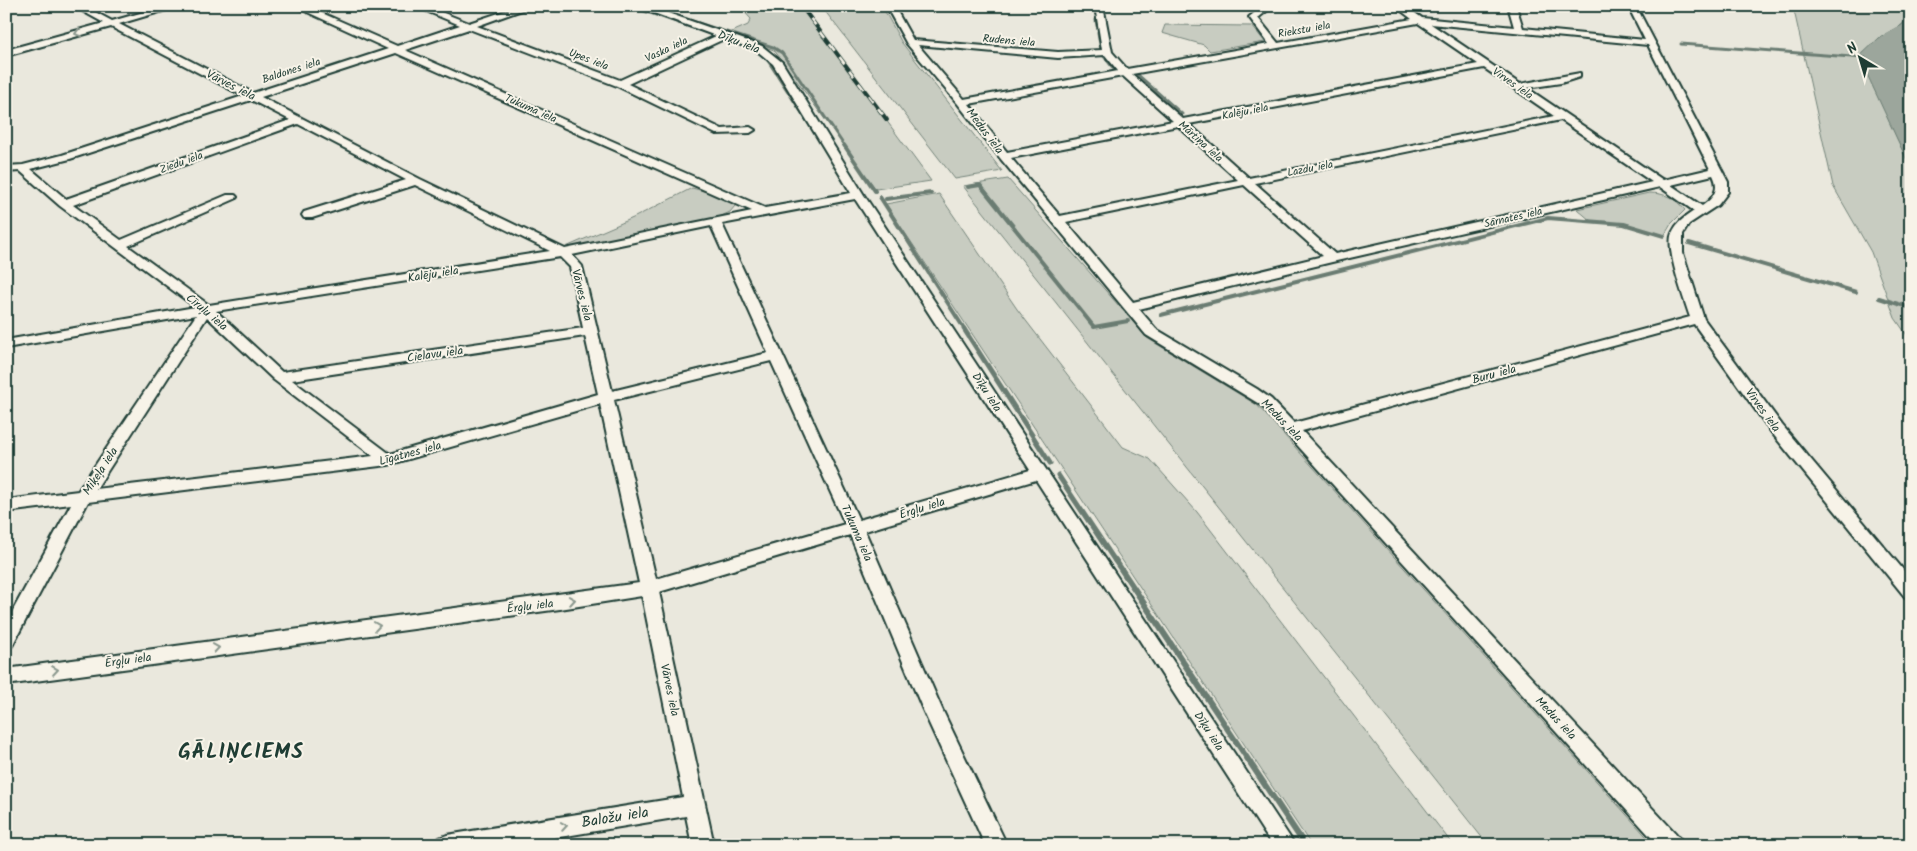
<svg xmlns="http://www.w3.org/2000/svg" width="1917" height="851" font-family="Kalam,sans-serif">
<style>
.green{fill:#c8ccc1;stroke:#74847a}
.water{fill:#9ca69c;stroke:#6a7c72}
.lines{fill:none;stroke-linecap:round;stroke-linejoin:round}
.stream-far3{stroke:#6a7c72;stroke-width:3}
.stream-far2{stroke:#6a7c72;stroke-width:4}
.stream-far1{stroke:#6a7c72;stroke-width:5}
.stream{stroke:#6a7c72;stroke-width:6}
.street-casing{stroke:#1f3d34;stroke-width:4}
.street{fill:#f7f3e8;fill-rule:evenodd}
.rail-casing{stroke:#1f3d34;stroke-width:4}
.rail{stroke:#f7f3e8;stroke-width:2.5;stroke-dasharray:8;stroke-linecap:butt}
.oneway{stroke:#8b988e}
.labels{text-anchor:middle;stroke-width:4;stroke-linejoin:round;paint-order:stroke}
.far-street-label{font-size:11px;fill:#1f3d34;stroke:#f7f3e8}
.street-label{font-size:12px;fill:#1f3d34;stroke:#f7f3e8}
.near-street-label{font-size:15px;fill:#1f3d34;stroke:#f7f3e8}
.near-district-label{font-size:21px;font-weight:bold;letter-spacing:1px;fill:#1f3d34;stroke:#f7f3e8}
</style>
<rect width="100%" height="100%" fill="#eae8dd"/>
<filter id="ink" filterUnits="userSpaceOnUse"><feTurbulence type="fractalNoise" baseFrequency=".02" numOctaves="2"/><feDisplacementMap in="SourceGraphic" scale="10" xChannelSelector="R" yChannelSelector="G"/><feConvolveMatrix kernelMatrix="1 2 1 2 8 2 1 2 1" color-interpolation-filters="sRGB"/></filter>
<g filter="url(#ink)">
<path class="green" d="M739 6H802L931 181 876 189 774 50 727 34 748 25 751 19Z
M821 6H882L902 43 1002 171 955 179Z
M1793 6H1911C1911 24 1892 31 1879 38L1888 118 1911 169V341L1895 318 1871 252 1833 186Z
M1165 25 1252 26 1265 42 1210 51 1204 45 1162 33Z
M1008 179 1147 338 1257 405 1654 845H1488L963 186Z
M692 188C707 192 724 195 735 206L730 212 717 218 570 249 566 247 633 218Z
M1649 193C1665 193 1675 198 1685 210L1671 224 1664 236 1624 224 1591 221 1577 209Z
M939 194 1017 309 1123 447 1150 459 1197 512 1453 845H1311L886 204Z"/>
<path class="water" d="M1911 12V169L1859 57 1879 38 1902 25Z"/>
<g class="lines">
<path class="stream-far3" d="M630 6 717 36
M649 6 657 9
M1095 6 1096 14
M664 12 773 47 782 53 845 147
M1096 20 1097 26
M1098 32 1101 51
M1681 44 1865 58
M1103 55 1114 69
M765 56 820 141
M1137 74 1182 114"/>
<path class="stream-far2" d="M844 145 875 191
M968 187 980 185 1094 327 1128 321
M880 197 965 330
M886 199 931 193
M1689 243 1856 292
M1879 298 1911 308
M1161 315 1548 218 1624 224 1664 236"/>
<path class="stream-far1" d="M964 329 1050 463
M1058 475 1115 561"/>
<path class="stream" d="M1115 560 1305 845"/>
<defs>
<path id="street" d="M73 6H84L112 21 165 6H180L119 24 253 93 388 49 294 6H306L397 46 460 25 414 6H426L469 23 520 6H533L477 26 620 80 716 36 635 6H648L762 46 782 62 864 195 1295 845H1272L1036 480 865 531 942 709 1007 845H985L923 710 850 535 659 592 714 845H692L686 816 512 845H436L439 838 447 835 683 797 642 596 560 609 6 685V669L639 583 600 404 388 465 88 502 12 646 6 648V623L71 504 6 512V500L78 491 196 315 6 348V340L195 307 60 206 20 171 6 172V166L23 165 62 155 243 96 111 27 6 56V50L104 23ZM469 29 617 86 716 134 750 133 755 130 750 127 722 129 628 84 724 39 756 50 773 64 851 193 765 208 405 50ZM396 53 752 211 565 249 420 179 261 97ZM251 100 290 120 66 199 31 169 70 159ZM298 124 406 180 304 212 302 215 304 218H312L415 185 550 251 209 305 128 246 235 199 237 197 235 195H227L121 240 73 205ZM855 199 1030 470 859 520 722 224ZM711 226 768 353 612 391 582 266 572 255ZM560 257 570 267 583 328 282 372 216 311ZM207 317 274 380 373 456 96 489ZM585 336 598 394 390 454 292 380ZM771 361 845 524 656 579 614 400Z
M886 6H894L913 40 1058 52 1102 50 1095 6H1103L1112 52 1127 69 1269 44 1249 17 1263 6H1273L1258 18 1278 43 1412 19 1395 6H1405L1422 18 1514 27 1508 6H1516L1523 28 1645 40 1628 6H1636L1728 182V192L1718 205 1689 224 1683 234V253L1704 319 1782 425 1911 579V599L1905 597 1772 433 1694 324 1302 431 1680 838 1683 845H1658L1261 405 1146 335 1000 158 958 104 907 44ZM1418 23 1478 64 1183 119 1132 74ZM1431 24 1648 45 1710 169 1663 180 1527 88 1561 83 1580 77V73L1520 84ZM918 45 1058 58 1105 55 1118 71 964 99ZM1484 68 1554 116 1249 178 1189 124ZM1123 76 1173 121 1007 152 969 104ZM1561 120 1652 182 1335 254 1255 183ZM1178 126 1238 180 1060 216 1011 158ZM1713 175C1720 189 1714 198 1702 206L1671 185ZM1244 185 1323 256 1133 302 1066 222ZM1660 187 1694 211C1685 217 1677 222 1672 233 1665 248 1684 299 1690 317L1294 423 1271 399 1257 389 1156 329 1139 309 1332 262Z"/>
</defs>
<use href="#street" class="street-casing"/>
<use href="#street" class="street"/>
<defs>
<path id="rail" d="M801 6 887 120"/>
</defs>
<use href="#rail" class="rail-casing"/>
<use href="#rail" class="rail"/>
</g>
<defs><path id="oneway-chevron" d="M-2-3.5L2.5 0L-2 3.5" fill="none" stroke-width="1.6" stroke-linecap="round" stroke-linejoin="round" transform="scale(1.25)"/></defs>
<g class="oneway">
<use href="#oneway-chevron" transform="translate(78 33) rotate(165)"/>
<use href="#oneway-chevron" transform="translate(572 600) rotate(-9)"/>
<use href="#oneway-chevron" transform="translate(377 626) rotate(-8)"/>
<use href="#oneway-chevron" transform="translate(216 648) rotate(-8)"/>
<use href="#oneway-chevron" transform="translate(55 670) rotate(-8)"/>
<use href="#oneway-chevron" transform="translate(564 826) rotate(-9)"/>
</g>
</g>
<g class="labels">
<g class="far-street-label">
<text transform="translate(1304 29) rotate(-10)" y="4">Riekstu iela</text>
<text transform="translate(1009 40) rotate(5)" y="4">Rudens iela</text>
<text transform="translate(666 49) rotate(-25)" y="4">Vaska iela</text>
<text transform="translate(589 59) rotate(21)" y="4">Upes iela</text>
<text transform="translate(291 70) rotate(-18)" y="4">Baldones iela</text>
<text transform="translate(1513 83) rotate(35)" y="4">Virves iela</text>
<text transform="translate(531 108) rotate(24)" y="4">Tukuma iela</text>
<text transform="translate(1245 111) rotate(-11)" y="4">Kalēju iela</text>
<text transform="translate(1201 141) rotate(42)" y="4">Mārtiņa iela</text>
<text transform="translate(181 162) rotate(-20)" y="4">Ziedu iela</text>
<text transform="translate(1310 168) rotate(-11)" y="4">Lazdu iela</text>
<text transform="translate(1513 217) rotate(-13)" y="4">Sārnates iela</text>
</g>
<g class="street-label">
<text transform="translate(739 42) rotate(21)" y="4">Dīķu iela</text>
<text transform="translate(231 85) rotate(27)" y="4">Vārves iela</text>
<text transform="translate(985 131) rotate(53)" y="4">Medus iela</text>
<text transform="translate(433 274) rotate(-9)" y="4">Kalēju iela</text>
<text transform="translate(582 295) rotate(76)" y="4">Vārves iela</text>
<text transform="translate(207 312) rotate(40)" y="4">Cīruļu iela</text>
<text transform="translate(435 354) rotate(-8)" y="4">Cielavu iela</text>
<text transform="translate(1494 374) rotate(-15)" y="4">Buru iela</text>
<text transform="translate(987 392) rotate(57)" y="4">Dīķu iela</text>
<text transform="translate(1763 410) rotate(54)" y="4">Virves iela</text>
<text transform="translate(1282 420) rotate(46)" y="4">Medus iela</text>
<text transform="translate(410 453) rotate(-15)" y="4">Līgatnes iela</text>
<text transform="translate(100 471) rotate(-57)" y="4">Miķeļa iela</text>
<text transform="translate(922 508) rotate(-17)" y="4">Ērgļu iela</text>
<text transform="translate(857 533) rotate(66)" y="4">Tukuma iela</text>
<text transform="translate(530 606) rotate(-7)" y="4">Ērgļu iela</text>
<text transform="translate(128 660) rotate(-8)" y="4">Ērgļu iela</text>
<text transform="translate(670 690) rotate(78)" y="4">Vārves iela</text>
<text transform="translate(1556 718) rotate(47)" y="4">Medus iela</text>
<text transform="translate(1209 731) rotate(57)" y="4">Dīķu iela</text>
</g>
<g class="near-street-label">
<text transform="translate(615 817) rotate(-9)" y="5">Baložu iela</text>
</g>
<g class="near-district-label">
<text x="241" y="758">GĀLIŅCIEMS</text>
</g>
</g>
<rect width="1917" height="851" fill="none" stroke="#f7f3e8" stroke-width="25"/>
<rect x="12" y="12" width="1892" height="826" fill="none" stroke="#1f3d34" stroke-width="2" filter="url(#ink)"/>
<g transform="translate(1860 58) rotate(322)" stroke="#f7f3e8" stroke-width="4" paint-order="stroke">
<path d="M0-4L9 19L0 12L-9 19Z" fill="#1f3d34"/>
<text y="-8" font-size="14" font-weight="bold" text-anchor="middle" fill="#1f3d34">N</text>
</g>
</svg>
